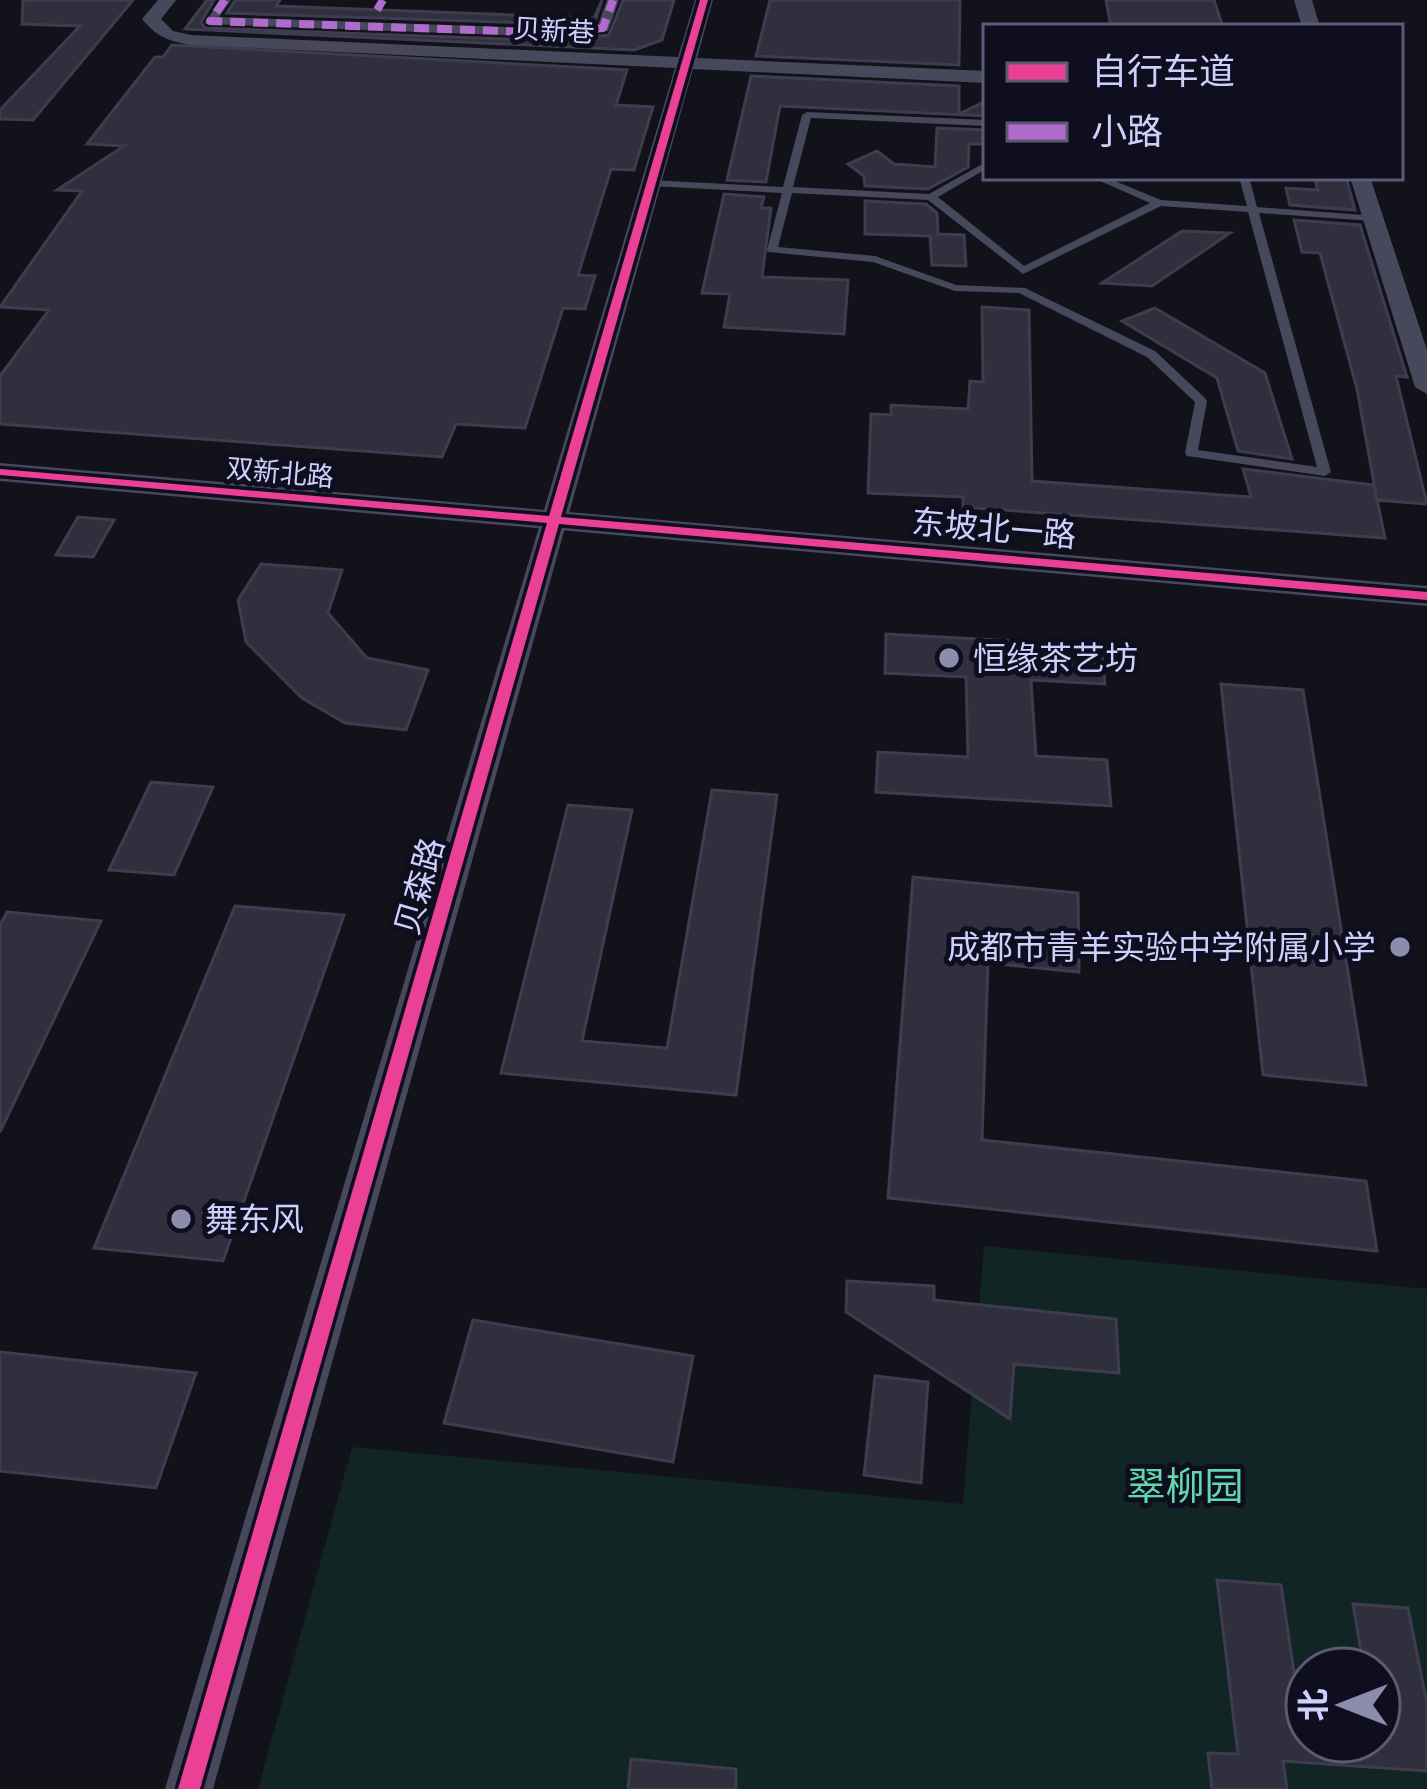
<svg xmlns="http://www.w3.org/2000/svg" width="1427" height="1789" font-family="'Alegreya Sans','Noto Sans SC',sans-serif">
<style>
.green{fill:#112524;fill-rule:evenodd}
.building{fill:#302f3d;stroke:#3e3c4e;stroke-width:3}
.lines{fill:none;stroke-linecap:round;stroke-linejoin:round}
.service{fill:#47485c;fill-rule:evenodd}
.pedestrian{fill:#47485c;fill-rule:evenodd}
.minor{fill:#47485c;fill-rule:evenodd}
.tertiary{fill:#47485c;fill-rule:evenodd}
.quiet{stroke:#b06ccc;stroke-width:8;stroke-dasharray:15 8;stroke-linecap:butt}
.cycleway-casing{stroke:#0f0e1f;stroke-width:7}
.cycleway{fill:#ea4096;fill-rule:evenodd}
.poi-dot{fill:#8d8cad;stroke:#0f0e1f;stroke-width:4.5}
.labels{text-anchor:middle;stroke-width:10;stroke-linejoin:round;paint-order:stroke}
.far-street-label{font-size:27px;fill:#cfcefc;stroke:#0f0e1f}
.street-label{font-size:33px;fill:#cfcefc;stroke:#0f0e1f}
.poi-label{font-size:33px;fill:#cfcefc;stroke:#0f0e1f;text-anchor:start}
.near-park-label{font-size:39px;fill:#60d7ad;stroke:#0f0e1f}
</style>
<rect width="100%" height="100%" fill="#12121b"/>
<path class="green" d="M984 1246 1427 1289V1789H258L352 1447 963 1504ZM1307 1669H1379V1741H1307Z"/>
<path class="building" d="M23 0H133L33 120 0 119V110L80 26 22 24Z
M207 0H214L201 22 205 28 560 41 609 35 623 0H674L662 40 634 50 185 29Z
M235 0H280L276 6 594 18 602 0 595 21 560 24 227 13Z
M770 0H960L959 65 756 56Z
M1106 0H1214L1223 27H1111Z
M172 45 627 70 616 105 653 107 634 170 611 169 578 275 595 276 585 309 563 308 525 428 456 424 442 457 0 424V376L49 310 0 307 82 191 57 190 124 146 87 144 155 57H163Z
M751 76 959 86V114L986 101V116L780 106 766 182 727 180Z
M937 128 986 130V144H969L968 167 928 189 865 186 864 176 848 164 877 151 894 164 935 167Z
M1314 177H1346L1355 210 1290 205 1286 188 1318 190Z
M724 194 764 197 761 208H771L762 277 848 280 844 334 724 327 730 294 702 293Z
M865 201 926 204 937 213 938 234 964 235 966 266 932 265 930 236 865 234Z
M1294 220 1360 225 1407 377 1396 376 1427 504 1377 500 1357 389 1320 253 1302 252Z
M1182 231 1230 233 1152 286 1102 283Z
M982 307 1029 310 1032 481 1251 497 1243 469 1374 485 1385 538 963 507V497L868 493 871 414 891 415V405L968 409 970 381 983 382Z
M1155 308 1265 373 1292 459 1238 451 1217 378 1122 321Z
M78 517 114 520 93 557 56 555Z
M261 564 342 570 328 613 367 658 428 670 406 730 345 723 302 698 246 642 238 600Z
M886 634 1101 646 1105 684 1031 680 1036 756 1107 760 1111 806 876 792 878 752 968 757 966 677 885 673Z
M1221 684 1303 690 1366 1085 1263 1075Z
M151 782 213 787 174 875 109 870Z
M712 790 777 795 736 1095 501 1073 568 805 632 810 582 1041 667 1048Z
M913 877 1078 893 1079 972 988 963 982 1140 1366 1181 1377 1251 888 1198Z
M235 906 344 915 223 1261 94 1248Z
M7 912 101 921 0 1132V925Z
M847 1281 934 1286V1300L1116 1319 1119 1373 1014 1364 1010 1419 846 1312Z
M473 1320 693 1356 673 1462 444 1423Z
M0 1352 196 1373 156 1488 0 1471Z
M875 1376 928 1382 921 1483 864 1475Z
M1217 1580 1281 1585 1300 1712 1307 1713V1741H1379V1669H1364L1353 1604 1408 1608 1427 1704V1771L1283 1761 1287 1789H1212L1208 1753 1238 1754Z
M631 1759 736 1769V1789H628Z"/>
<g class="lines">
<path class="service" d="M807 112 986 120V126L811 118 793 187 929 194 986 162V169L938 197 1024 266 1150 203 1091 177H1105L1161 200 1247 206 1239 177H1249L1257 207 1377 216V220L1373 221 1259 213 1331 472 1325 476 1187 456 1185 453 1195 402 1147 357 1019 293 955 291 873 262 768 252 767 250 782 193 650 186 645 183 650 180 783 187 802 115ZM792 193 928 200 1023 274 1161 206 1248 212 1317 467 1198 450 1207 401 1205 398 1155 351 1025 288 956 285 875 256 778 247Z"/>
<path class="pedestrian" d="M219 0H231L219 17 560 29 598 25 607 0H619L608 31 560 37 205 24Z"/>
<path class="minor" d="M158 0H176L161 19 173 31 191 35 678 57 695 0H713L697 58 986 71V83L693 69 213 1789H165L675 68 191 45C168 41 157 37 142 19Z
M1294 0H1312L1320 27H1302Z
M1350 177H1370L1427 350V394L1415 387Z"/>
<path class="tertiary" d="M0 463 1427 586V606L0 481Z"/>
<path class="quiet" d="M225 0 210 21 560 33 603 28 613 0
M377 10 383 0"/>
<defs>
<path id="cycleway" d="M700 0H708L561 517 1427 592V600L559 524 200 1789H178L547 523 0 475V469L549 516Z"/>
</defs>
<use href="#cycleway" class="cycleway-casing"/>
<use href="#cycleway" class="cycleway"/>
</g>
<g class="poi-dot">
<circle cx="949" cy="658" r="12"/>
<circle cx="1400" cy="947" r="12"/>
<circle cx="181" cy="1219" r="12"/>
</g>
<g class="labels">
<g class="far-street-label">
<text transform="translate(554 31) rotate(3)" y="9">贝新巷</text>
<text transform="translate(280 473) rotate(5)" y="9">双新北路</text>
</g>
<g class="street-label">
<text transform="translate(994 528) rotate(5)" y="12">东坡北一路</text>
<text transform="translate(419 886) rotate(-74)" y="12">贝森路</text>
</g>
<g class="poi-label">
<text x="973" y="670">恒缘茶艺坊</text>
<text x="1376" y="959" text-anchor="end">成都市青羊实验中学附属小学</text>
<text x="205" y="1231">舞东风</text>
</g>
<g class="near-park-label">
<text x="1185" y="1500">翠柳园</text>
</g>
</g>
<rect x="983" y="24" width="420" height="156" fill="#0f0e1f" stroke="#5c5b77" stroke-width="3"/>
<rect x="1007" y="63" width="60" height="18" fill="#ea4096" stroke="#5c5b77" stroke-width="3"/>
<text x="1091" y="84" font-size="36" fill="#cfcefc">自行车道</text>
<rect x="1007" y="123" width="60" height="18" fill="#b06ccc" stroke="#5c5b77" stroke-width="3"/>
<text x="1091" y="144" font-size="36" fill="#cfcefc">小路</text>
<g transform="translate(1343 1705) rotate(270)"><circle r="57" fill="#0f0e1f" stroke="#5c5b77" stroke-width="3"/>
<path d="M0-9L21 45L0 30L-21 45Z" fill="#8d8cad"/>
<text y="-18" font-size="33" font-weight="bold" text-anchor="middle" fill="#cfcefc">北</text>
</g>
</svg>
